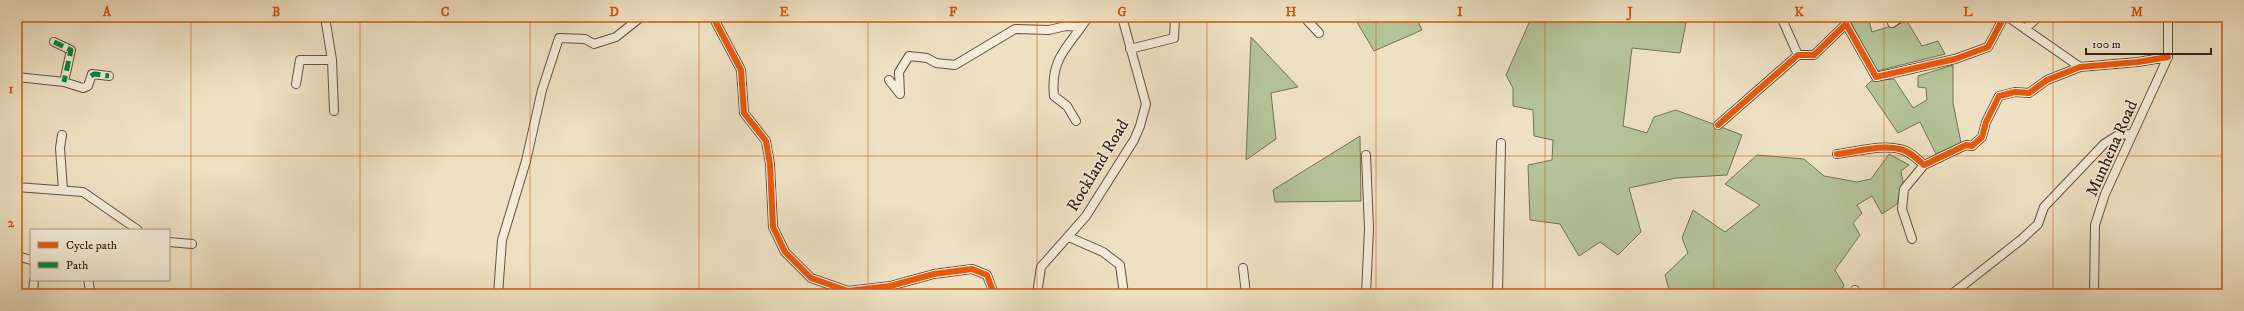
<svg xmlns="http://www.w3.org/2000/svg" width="2244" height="311" font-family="'IM FELL DW Pica',serif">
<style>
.green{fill:#b4c498;stroke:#72735a}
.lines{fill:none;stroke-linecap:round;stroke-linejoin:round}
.minor-casing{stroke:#605245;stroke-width:10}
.minor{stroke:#f4ecd8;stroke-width:8}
.quiet{stroke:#00873e;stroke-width:5;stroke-dasharray:10 5;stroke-linecap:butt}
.cycleway-casing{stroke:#f4ecd8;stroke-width:8}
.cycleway{stroke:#e8590c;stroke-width:6}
.grid{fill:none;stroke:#d6540e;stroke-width:1;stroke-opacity:0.55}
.labels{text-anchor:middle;stroke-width:3;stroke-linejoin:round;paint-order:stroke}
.street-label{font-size:17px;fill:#30221b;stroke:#f4ecd8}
.neatline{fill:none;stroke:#d6540e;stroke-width:1.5}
.grid-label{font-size:13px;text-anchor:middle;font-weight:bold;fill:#d6540e}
</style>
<rect width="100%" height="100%" fill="#eee1c3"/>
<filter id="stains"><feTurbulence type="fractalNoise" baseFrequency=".005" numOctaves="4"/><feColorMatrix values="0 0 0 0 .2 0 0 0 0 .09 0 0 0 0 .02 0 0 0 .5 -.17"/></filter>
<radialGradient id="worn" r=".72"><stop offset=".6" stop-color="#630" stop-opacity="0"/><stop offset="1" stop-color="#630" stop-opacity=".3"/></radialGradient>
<path class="green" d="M1354 17H1416L1422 30 1374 51Z
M1528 17H1645L1686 23 1680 53 1632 48 1623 126 1647 133 1654 117 1676 110 1742 135 1727 175 1676 178 1629 188 1641 232 1618 255 1600 242 1579 256 1560 224 1530 220 1528 165 1552 160 1553 140 1534 136 1533 110 1513 106V88L1506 75 1529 23Z
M1810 17H1868L1872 32 1907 21 1922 46 1938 41 1945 54 1877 71 1850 21 1810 22Z
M1251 37 1298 87 1271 93 1276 139 1246 160Z
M1953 65V103L1961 143 1936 154 1920 122 1898 133 1866 86 1871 81 1894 79 1913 108 1927 100 1926 88 1918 87V76Z
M1360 136 1361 201 1275 202 1273 190Z
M1889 154 1909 165 1901 171 1903 182 1897 204 1882 214 1872 196 1857 205 1862 213 1853 223 1860 235 1835 270 1844 285 1840 294H1781L1776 291 1771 294H1670L1665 275 1688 253 1682 238 1693 210 1725 232 1760 205 1725 184 1757 155 1804 159 1824 176 1857 182 1871 179Z"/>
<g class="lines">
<defs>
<path id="minor" d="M325 17 332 60 334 111
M713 17 741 70 744 113 766 141 770 164 773 227 785 252 811 278 848 291 890 286 934 274 972 269 987 275 994 294
M1304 17 1319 33
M1781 17 1798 55
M2008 17 2080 67
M1892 23 1901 17
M2025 29 2038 17
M54 42 71 50 64 82
M1130 49 1174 38 1175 17
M17 77 64 82 83 88 88 86 92 74 109 76
M889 80 900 94 899 72 909 56 927 58 936 63 955 65 1015 29 1049 30 1066 26 1081 27
M296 84 300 60H332
M17 93V131
M1076 121 1067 106 1054 96C1050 57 1069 47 1088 17
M1718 125 1798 55H1814L1846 24 1876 77 1955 59 1988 47 2004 17
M62 135 60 148 63 190
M1837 154C1856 152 1881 144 1900 149 1910 151 1917 159 1924 165L1966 145 1972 146 1982 137 1986 122 1999 96 2015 92 2029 93 2047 80 2080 67 2138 62 2168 57
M17 187 83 192 138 230
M1069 237 1103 252 1120 265 1124 294
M1912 239 1902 209 1904 189 1924 165
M169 242 192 244
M17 256 31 260
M1243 268 1246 294
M88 280 91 294
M1855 290 1856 294
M33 294 34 280
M498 294 502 240 526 161 542 90 559 38 585 39 594 44 616 37 641 17
M1037 294 1041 267 1086 216 1134 140 1140 126 1146 104 1122 17
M1366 294 1369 229 1366 155
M1497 294 1501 143 1498 294
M1952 294 2022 239 2038 224 2044 207 2104 144 2118 135 2131 134
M2094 294 2095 225 2105 194 2168 57V17"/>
</defs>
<use href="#minor" class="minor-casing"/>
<use href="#minor" class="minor"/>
<path class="quiet" d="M54 42 71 50 64 82
M91 76 94 74 109 76"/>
<defs>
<path id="cycleway" d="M713 17 741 70 744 113 766 141 770 164 773 227 785 252 811 278 848 291 890 286 934 274 972 269 987 275 994 294
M1718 125 1798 55H1814L1846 24 1876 77 1955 59 1988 47 2004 17
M1837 154C1856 152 1881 144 1900 149 1910 151 1917 159 1924 165L1966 145 1972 146 1982 137 1986 122 1999 96 2015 92 2029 93 2047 80 2080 67 2138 62 2168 57"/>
</defs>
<use href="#cycleway" class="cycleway-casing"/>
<use href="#cycleway" class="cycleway"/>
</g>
<path class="grid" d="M191 17V294M360 17V294M530 17V294M699 17V294M868 17V294M1037 17V294M1207 17V294M1376 17V294M1545 17V294M1714 17V294M1884 17V294M2053 17V294M17 156H2227"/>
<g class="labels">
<g class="street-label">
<text transform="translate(2111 148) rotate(-66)" y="6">Munhena Road</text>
<text transform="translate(1097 165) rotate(-59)" y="6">Rockland Road</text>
</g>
</g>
<rect width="2244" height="311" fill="none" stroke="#eee1c3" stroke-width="44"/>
<rect x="30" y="229" width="140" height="52" fill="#f4ecd8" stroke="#a69b8c"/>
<rect x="38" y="242" width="20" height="6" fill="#e8590c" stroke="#a69b8c"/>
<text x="66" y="249" font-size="12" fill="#30221b">Cycle path</text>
<rect x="38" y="262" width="20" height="6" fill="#00873e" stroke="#a69b8c"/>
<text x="66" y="269" font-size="12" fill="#30221b">Path</text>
<path d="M2086 48v6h125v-6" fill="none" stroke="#30221b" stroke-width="2"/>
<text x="2092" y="48" font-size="12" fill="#30221b" stroke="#f4ecd8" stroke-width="3" paint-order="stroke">100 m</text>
<rect x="22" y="22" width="2200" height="267" class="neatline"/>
<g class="grid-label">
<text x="107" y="16">A</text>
<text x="276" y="16">B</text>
<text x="445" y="16">C</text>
<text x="614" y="16">D</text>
<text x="784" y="16">E</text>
<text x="953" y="16">F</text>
<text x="1122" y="16">G</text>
<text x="1291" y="16">H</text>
<text x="1460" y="16">I</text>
<text x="1630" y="16">J</text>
<text x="1799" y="16">K</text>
<text x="1968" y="16">L</text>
<text x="2137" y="16">M</text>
<text x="11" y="93">1</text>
<text x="11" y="227">2</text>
</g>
<rect width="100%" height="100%" filter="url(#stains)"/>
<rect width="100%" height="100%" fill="url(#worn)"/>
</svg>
